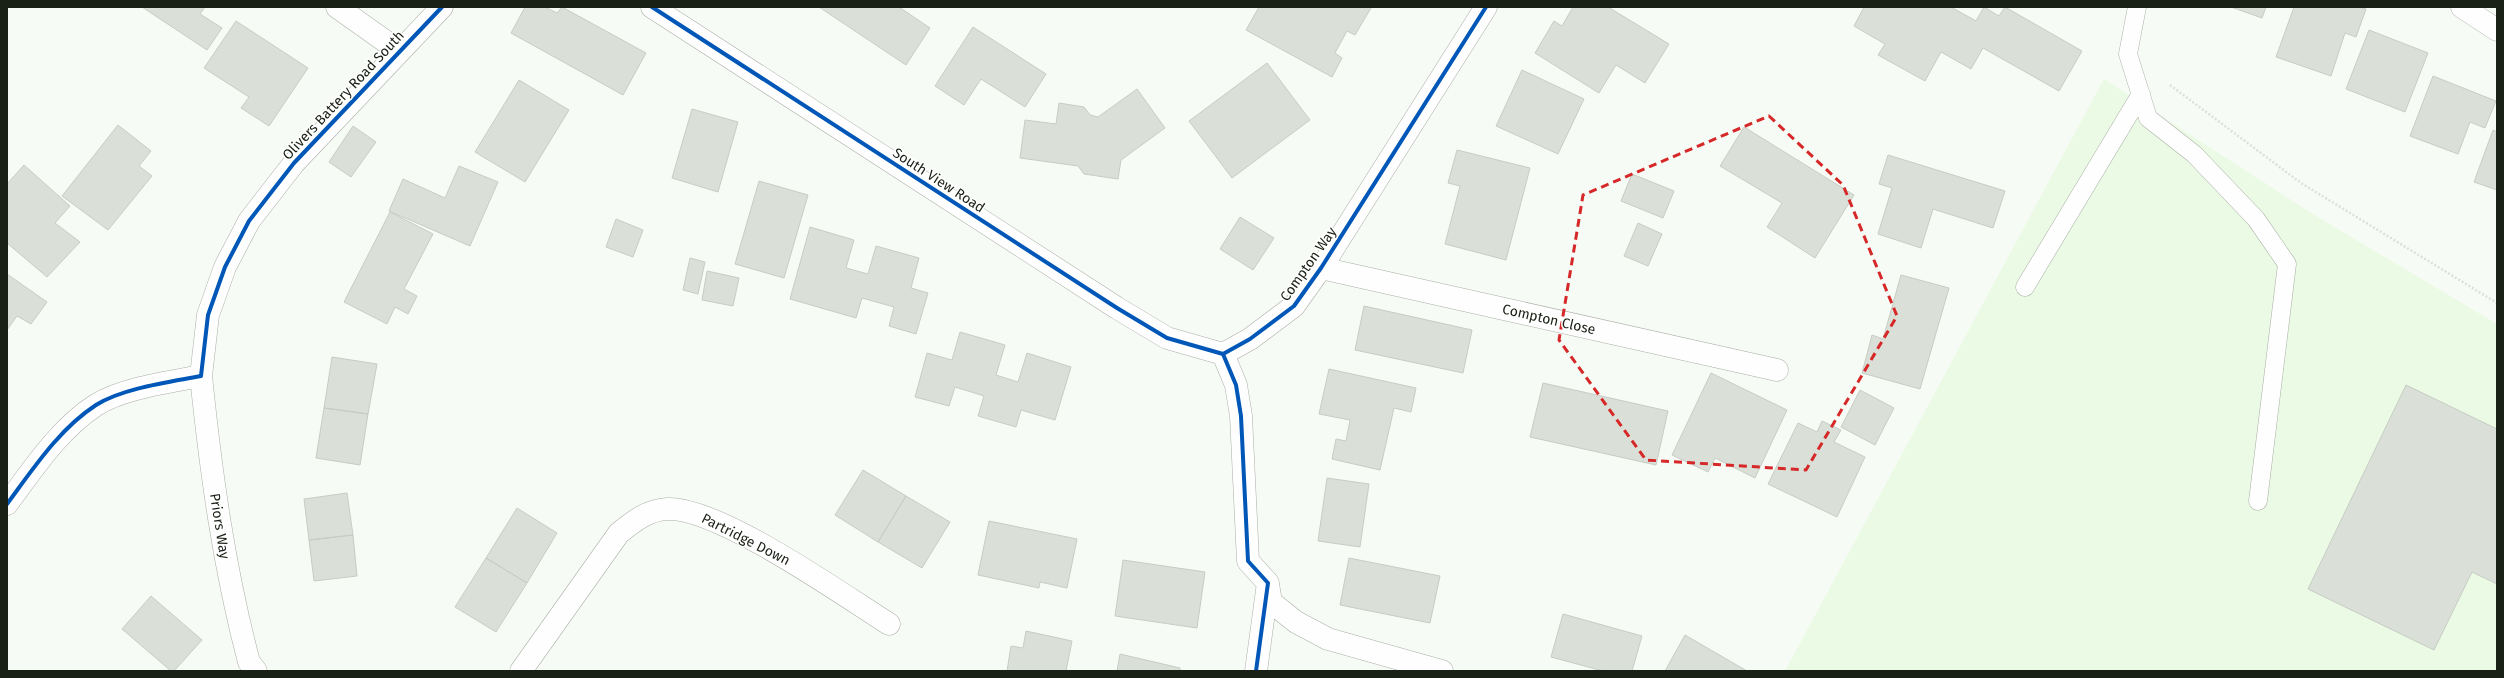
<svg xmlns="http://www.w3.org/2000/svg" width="2504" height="678" font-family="'Fira Sans',sans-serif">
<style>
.built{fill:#ebfae4}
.building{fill:#dae0d7;stroke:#c7ccc4}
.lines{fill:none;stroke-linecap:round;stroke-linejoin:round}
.lane-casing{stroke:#aaafa7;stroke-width:19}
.street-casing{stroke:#aaafa7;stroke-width:23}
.path{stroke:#dedfdd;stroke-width:2.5;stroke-dasharray:2 2;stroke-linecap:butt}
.lane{stroke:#fefefe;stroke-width:18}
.street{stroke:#fefefe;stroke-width:22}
.cycleway-casing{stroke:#fff;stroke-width:6}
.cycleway{stroke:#0057b8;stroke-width:4}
.marked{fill:none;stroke:#d62828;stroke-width:3;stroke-dasharray:8 5;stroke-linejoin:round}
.labels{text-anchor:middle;stroke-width:3;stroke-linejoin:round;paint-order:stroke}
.street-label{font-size:14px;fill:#192015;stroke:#fff}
</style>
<rect width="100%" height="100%" fill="#f7fbf5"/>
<path class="built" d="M2104 79 2311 213 2497 324V671H1785Z"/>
<path class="building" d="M142 7H205L200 14 222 28 207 50Z
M525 7H545L557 13 562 7 646 53 623 95 511 33Z
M819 7H899L930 28 906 65Z
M1259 7H1370L1371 8 1355 35 1347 31 1335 53 1342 58 1332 77 1246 30Z
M1573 7H1608L1669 44 1645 83 1616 65 1599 93 1535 53 1554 21 1562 26Z
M1864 7H1951L1976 21 1984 7 1999 16 2005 7 2082 51 2059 91 1983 48 1971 69 1941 52 1925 81 1878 55 1885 44 1854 26Z
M2231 7H2266L2262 18Z
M2294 7H2359L2366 9 2356 37 2345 33 2331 76 2276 57Z
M236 21 308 68 269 126 241 108 249 97 204 68Z
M973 27 1046 74 1025 107 981 79 964 105 935 86Z
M2369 30 2428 53 2405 112 2346 89Z
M1267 63 1310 120 1232 178 1189 121Z
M1522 70 1584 99 1558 154 1496 126Z
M2433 76 2496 101 2485 128 2470 122 2458 154 2410 136Z
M519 80 569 110 525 182 475 152Z
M1137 89 1165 128 1121 160 1118 179 1084 174 1078 166 1020 158 1025 120 1056 124 1059 103 1084 107 1090 115 1098 117Z
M692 109 738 122 718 192 672 178Z
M118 125 151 151 139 166 152 176 108 230 62 196Z
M353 126 376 142 351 177 329 162Z
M1744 127 1854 195 1815 258 1767 227 1782 203 1720 166Z
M2493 130 2497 132V190L2474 182Z
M1457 150 1530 168 1506 260 1445 244 1460 186 1448 183Z
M1888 155 2005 191 1993 228 1933 209 1921 248 1878 234 1892 188 1879 184Z
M24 165 70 206 55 223 80 242 47 277 7 243V184Z
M459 166 498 182 470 246 389 211 403 179 445 198Z
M1632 174 1674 191 1663 218 1621 201Z
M759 181 808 195 784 278 735 264Z
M390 212 433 234 404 289 417 296 408 314 395 307 387 324 344 302Z
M1240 217 1274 238 1253 270 1220 249Z
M616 219 643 230 633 257 606 247Z
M1638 223 1662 234 1648 266 1624 256Z
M810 227 854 240 846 268 868 274 876 246 919 258 911 288 928 293 916 334 889 326 894 307 862 298 856 318 790 299Z
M690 258 705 262 698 294 683 290Z
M707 271 739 278 733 306 702 300Z
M7 274 47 302 31 324 17 316 7 330Z
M1901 275 1949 288 1920 389 1862 373 1872 335 1883 339Z
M1364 306 1472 330 1463 373 1355 350Z
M960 332 1005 345 996 375 1018 382 1027 353 1071 367 1055 420 1021 410 1016 427 978 416 984 396 955 387 949 406 915 397 927 353 952 360Z
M332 357 377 364 368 414 324 408Z
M1329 369 1416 388 1411 412 1394 408 1380 470 1332 459 1336 439 1346 441 1350 420 1319 414Z
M1711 373 1787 410 1755 478 1715 458 1708 472 1672 455Z
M1543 383 1668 411 1656 465 1530 437Z
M2406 385 2497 429V584L2472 572 2434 650 2308 589Z
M1860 390 1894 408 1875 445 1841 427Z
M324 408 368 414 360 465 316 458Z
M1822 421 1841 430 1834 442 1865 457 1837 517 1768 484 1798 423 1817 432Z
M863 470 906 496 878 542 835 515Z
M1327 478 1369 484 1360 547 1318 541Z
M347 493 353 535 309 540 304 499Z
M906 496 950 522 922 568 878 542Z
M517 508 557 533 527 583 486 558Z
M989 521 1077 539 1067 588 1040 582 1039 588 978 575Z
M353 535 357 576 314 581 309 540Z
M486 558 527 583 496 632 455 607Z
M1349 558 1440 576 1430 623 1340 605Z
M1123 560 1205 572 1197 628 1115 616Z
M151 596 202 640 174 671H171L122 629Z
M1563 614 1642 636 1632 671H1603L1551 657Z
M1026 631 1072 641 1066 671H1007L1011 646 1023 648Z
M1685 635 1747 671H1665Z
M1120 654 1180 668V671H1117Z"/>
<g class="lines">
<defs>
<path id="lane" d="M2137 7 2128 54 2148 118 2194 154 2256 219 2287 264 2258 501
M2025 287 2141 94"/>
<path id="street" d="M337 7 399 51
M652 7 1117 308 1167 338 1223 354
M2462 7 2497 30
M1321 268 1777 370
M201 376C211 473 224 568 249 662L256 671
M7 504C33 469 59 429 96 405 123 388 170 382 201 376L208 315 225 267 249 221 294 163 442 7
M1268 584 1271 602 1296 622 1328 639 1442 671
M521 671 619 533C634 521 648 510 667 509 717 506 843 595 889 624
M1256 671 1268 583 1248 561 1241 416 1236 385 1223 354 1250 339 1294 306 1321 268 1486 7"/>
</defs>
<use href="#lane" class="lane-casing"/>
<use href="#street" class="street-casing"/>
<path class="path" d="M2170 85 2301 183 2497 303"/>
<use href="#lane" class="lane"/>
<use href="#street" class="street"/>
<defs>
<path id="cycleway" d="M652 7 1117 308 1167 338 1223 354
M7 504C33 469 59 429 96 405 123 388 170 382 201 376L208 315 225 267 249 221 294 163 442 7
M1256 671 1268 583 1248 561 1241 416 1236 385 1223 354 1250 339 1294 306 1321 268 1486 7"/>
</defs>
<use href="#cycleway" class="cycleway-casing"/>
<use href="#cycleway" class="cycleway"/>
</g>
<path class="marked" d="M1769 116 1843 185 1897 316 1806 470 1646 460 1559 340 1583 195Z"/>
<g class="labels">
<g class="street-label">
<text transform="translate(343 95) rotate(-47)" y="5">Olivers Battery Road South</text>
<text transform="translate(939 180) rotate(33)" y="5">South View Road</text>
<text transform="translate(1308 264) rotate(-55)" y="5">Compton Way</text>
<text transform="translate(1549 319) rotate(13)" y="5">Compton Close</text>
<text transform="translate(220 526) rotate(81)" y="5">Priors Way</text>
<text transform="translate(746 539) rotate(27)" y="5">Partridge Down</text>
</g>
</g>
<rect width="2504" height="678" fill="none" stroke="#192015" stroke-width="16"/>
</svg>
